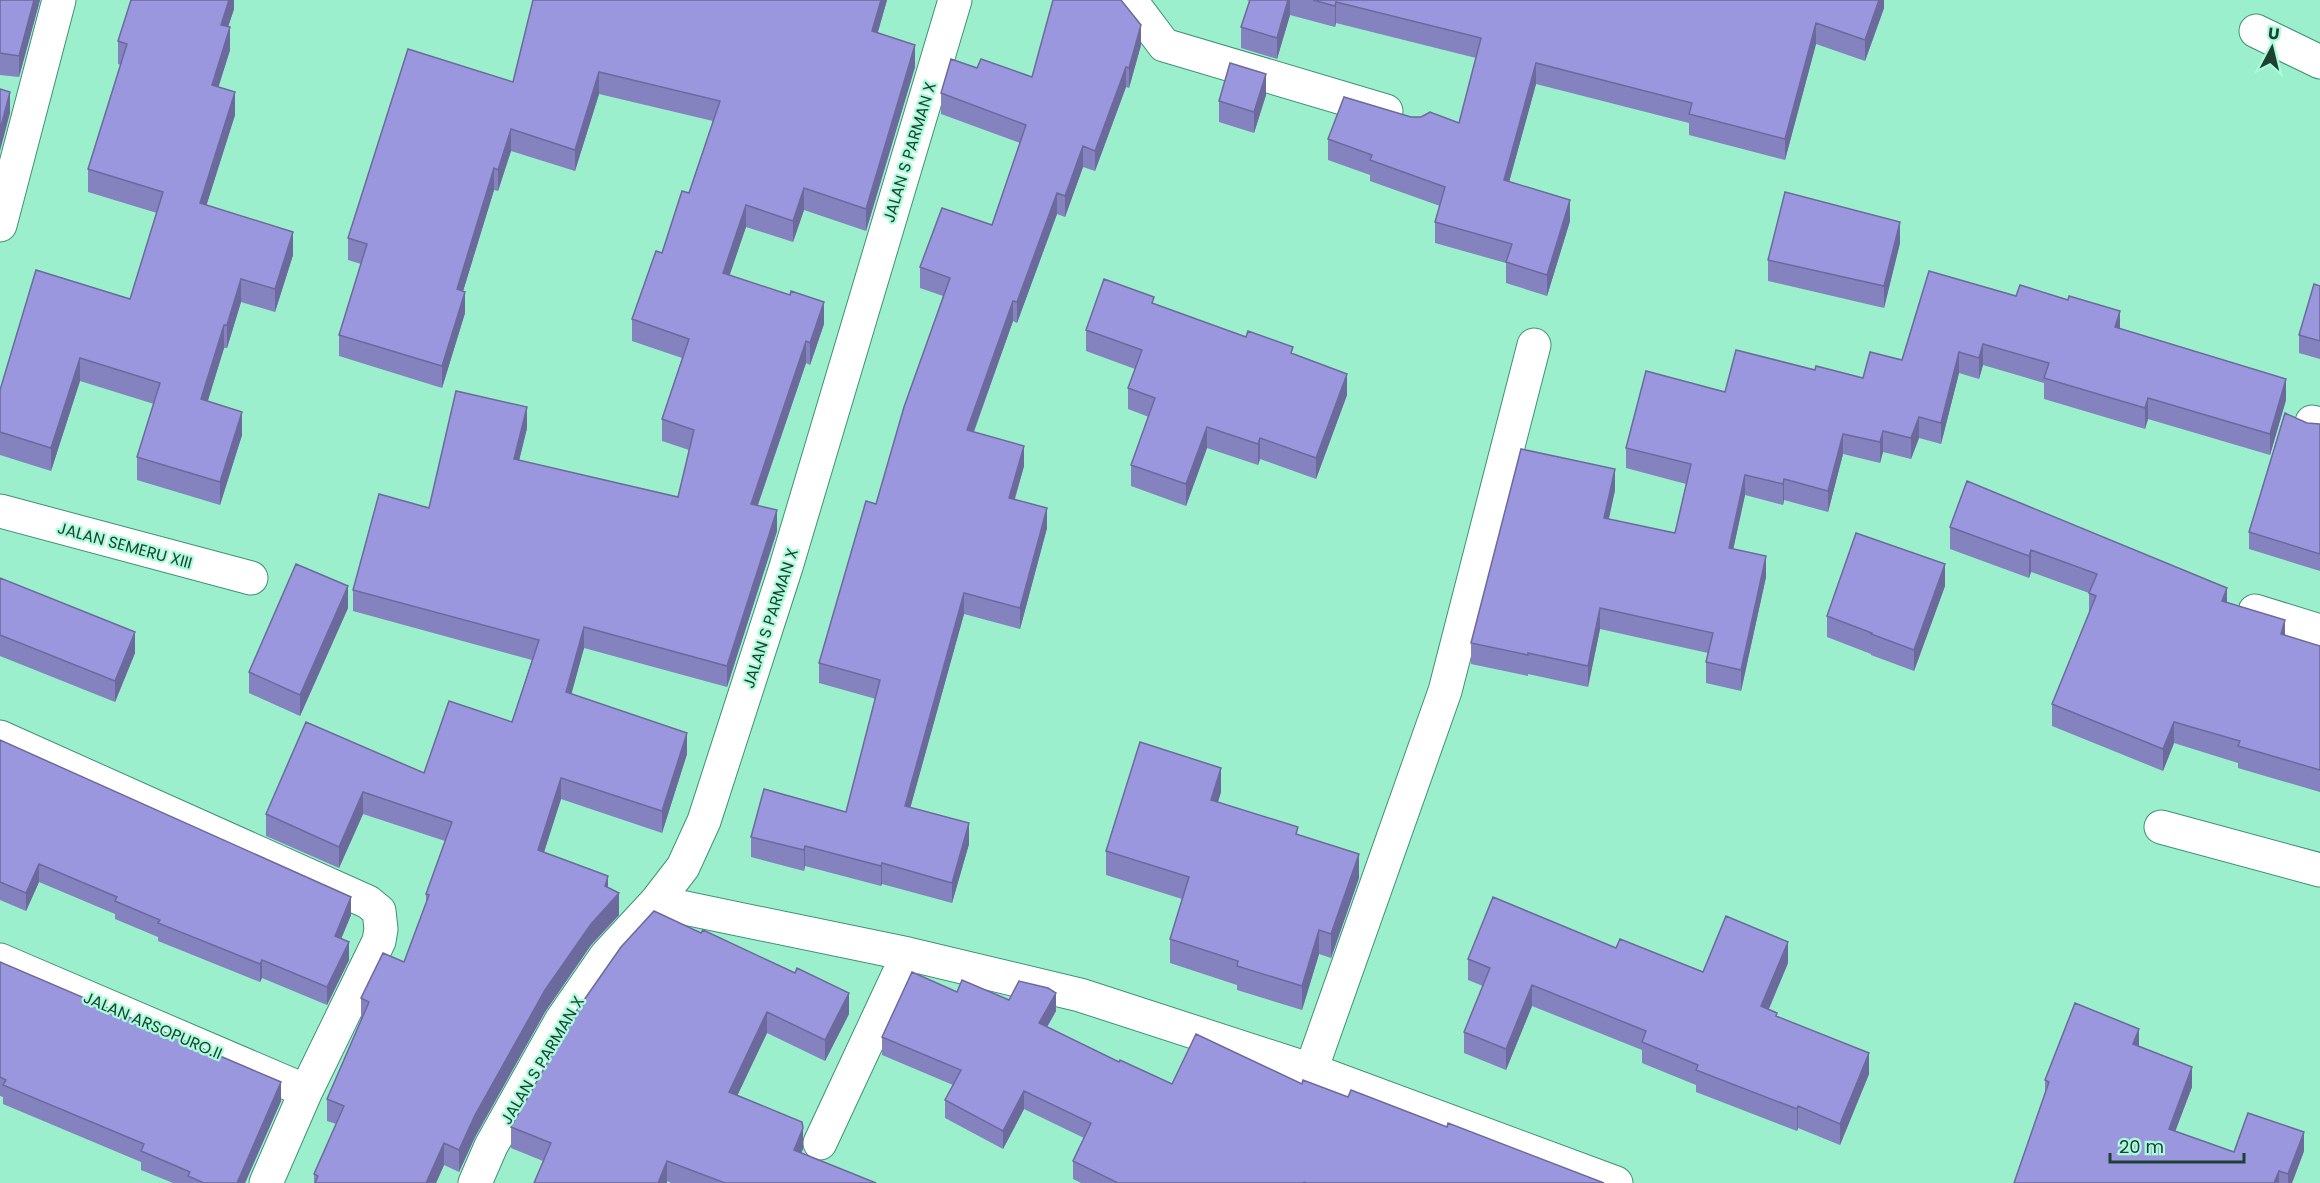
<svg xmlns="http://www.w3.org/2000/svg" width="2320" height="1183" font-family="Poppins,sans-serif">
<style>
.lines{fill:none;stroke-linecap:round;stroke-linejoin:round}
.minor-casing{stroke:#3f9274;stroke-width:35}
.minor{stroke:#fff;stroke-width:33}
.wall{fill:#8582c0}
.shaded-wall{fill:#6c6a9c}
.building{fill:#9b97df;stroke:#6c6a9c;stroke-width:1.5}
.labels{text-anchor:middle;stroke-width:4.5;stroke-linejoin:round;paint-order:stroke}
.street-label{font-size:16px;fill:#1f4134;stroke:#a9fdda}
</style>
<rect width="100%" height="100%" fill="#9cefcd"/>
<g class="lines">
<defs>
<path id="minor" d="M1118 0 1134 5 1164 45 1386 111
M2256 31 2320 62
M0 225 59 0
M2312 422 2320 424
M0 511 251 578
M2255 611 2320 631
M0 737 368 902 379 911 381 929 379 941 306 1091 266 1183
M2161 827 2320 870
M656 902 908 954 1080 995 1311 1070 1616 1183
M0 960 306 1091
M1311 1070 1445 691 1534 345
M820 1143 908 954
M475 1183 491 1146 561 1021 606 956 656 902 683 867 704 821 786 567 955 0"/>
</defs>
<use href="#minor" class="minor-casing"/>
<use href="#minor" class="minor"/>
</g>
<path class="wall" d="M0 0H40L19 77 0 75Z
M130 0H234V9L228 27 230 50 218 87 235 115 206 205 293 255 275 312 241 302 227 348H224L208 401 242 435 220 505 137 480V457L154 404 80 381 51 471 0 455V390L130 299 157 213 88 192V169L121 65 118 64V41L130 5Z
M887 0 878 32 915 67 866 231 804 210 793 242 746 227 729 275 824 324 810 365 806 363 758 505 777 531 727 687 584 648 571 694 687 754 662 833 561 799 544 852 608 888 619 915 591 945 545 1012 475 1137 459 1172 444 1165 436 1183H314V1174L336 1124 327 1121V1099L361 1020V998L404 962 426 905V894L445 841 363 814 339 868 266 836V814L424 773 512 722 532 660 353 611V590L429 508 527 428 519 461 678 497 689 450 662 441V419L682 358 632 341V319L689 193 713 121 599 94 575 171 511 151 498 191 494 190 463 291 465 313 442 388 339 356V335L361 264 348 260V238L513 82Z
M1247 0H1884V8L1865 61 1816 44 1785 160 1689 135V123L1536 84 1509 181 1570 221 1547 296 1506 283V263L1435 243V222L1440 206 1370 181V175L1328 160V139L1411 117 1459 123 1476 58 1336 23 1335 27 1290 15 1277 59 1241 48V27L1249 1Z
M1141 45 1129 88 1126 87 1095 171 1083 167 1065 217 1057 214 1017 323 1013 321 974 432 1024 466 1015 499 1047 528 1020 629 964 614 910 808 969 844 952 903 882 884 881 886 805 866 804 871 751 857V837L846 812 876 699 819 683V663L876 504 943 296 920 288V267L992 225 1020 143 941 114V93L977 68 1032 77Z
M1266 95 1254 133 1219 122V101Z
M1900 243 1884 308 1768 281V260Z
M1929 271 2120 329 2286 400 2270 455 2148 419 2145 429 2044 399V383L1983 365 1979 379 1959 373 1941 444 1919 438 1911 459 1883 452 1880 463 1843 454 1828 512 1784 500 1783 505 1745 495 1733 549 1766 577 1741 691 1706 683V662L1708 653 1600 629 1588 687 1528 674V676L1471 664V643L1615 490 1609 519 1675 533 1686 484 1626 468V448L1725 392 1815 370 1863 378 1902 360Z
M2320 286V359L2299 353V335Z
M1154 304 1293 354 1347 395 1316 479 1260 459 1258 465 1207 448 1186 506 1131 486V465L1149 417 1128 409V388L1135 369 1086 351V330Z
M2307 423 2320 424V571L2249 549V532Z
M1950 527 2227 602 2285 636 2320 646V792L2238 768V763L2174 743 2163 771 2052 726V704L2089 615V593L2031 572 2029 578 1950 549Z
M0 578 135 653 115 702 0 656Z
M1945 586 1914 671 1871 655V654L1827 637V616Z
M348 608 300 716 249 693V672Z
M0 740 351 915 341 938 349 960 327 1005 262 978 260 982 158 941V937L115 919V914L39 882 26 911 0 900Z
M1221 792 1218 802 1298 835 1359 878 1331 958 1319 954 1302 1010 1237 990V985L1170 963V939L1182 899 1106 875V851Z
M701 933 849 1014 825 1061 767 1033 737 1096 803 1149 801 1153 876 1183H671L667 1181 543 1161 511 1148V1127Z
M1616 948 1703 972 1788 963 1769 1009 1777 1016 1869 1074 1840 1145 1798 1128 1797 1131 1696 1092V1085L1642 1063V1050L1532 1006 1506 1070 1464 1053V1032L1483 986 1468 980V959Z
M0 962 281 1101 245 1183H173L141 1170V1162L3 1104V1097L0 1096Z
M957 992 1009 1000 1056 1011 1047 1027 1119 1062 1172 1084H1302L1447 1127 1604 1183H1081L1073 1179V1161L1084 1138 1024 1109 1003 1149 945 1118V1100L953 1085 882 1055V1037Z
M2139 1047 2192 1087 2175 1131 2234 1152 2304 1151 2292 1183H2014L2045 1095V1080Z"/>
<path class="shaded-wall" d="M34 0H40L19 77V56Z
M229 0H234V9L221 48V25Z
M881 0H887L872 52V31Z
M1288 0H1290V15L1277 59V38Z
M1879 0H1884V8L1865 61V40Z
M1336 2V23L1335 27V6Z
M1816 23V44L1785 160V139Z
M1141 25V45L1129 88V68Z
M230 27V50L212 108V85Z
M915 45V67L866 231V209Z
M1536 63V84L1504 201V180Z
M1126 67V87L1095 171V151Z
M599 72V94L575 171V150Z
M1266 74V95L1254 133V112Z
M10 92V113L0 151V130Z
M235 92V115L200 226V203Z
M511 129V151L498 191V170Z
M1083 146V167L1065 217V196Z
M494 168V190L457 311V289Z
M804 188V210L793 242V221Z
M1057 193V214L1017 323V302Z
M1570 200V221L1547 296V275Z
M746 205V227L723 295V273Z
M1900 222V243L1884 308V286Z
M293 232V255L275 312V289Z
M241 279V302L227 348V325Z
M465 292V313L442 388V366Z
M1013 301V321L967 450V430Z
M824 302V324L810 365V343Z
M2120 311V332L2115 327Z
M224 325V348L201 422V399Z
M806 341V363L751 525V504Z
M1983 344V365L1979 379V358Z
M1959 352V373L1941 444V423Z
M80 358V381L51 471V448Z
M1347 374V395L1316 479V458Z
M2286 379V400L2270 455V434Z
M2148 398V419L2145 429V408Z
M527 407V428L514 481V459Z
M242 412V435L220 505V482Z
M1919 417V438L1911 459V438Z
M1207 427V448L1186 506V484Z
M1883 431V452L1880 463V442Z
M1843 434V454L1828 512V491Z
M1260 438V459L1258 465V444Z
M1024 446V466L1009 518V498Z
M1615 469V490L1604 539V518Z
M1745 475V495L1729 569V548Z
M1784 479V500L1783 505V484Z
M1047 508V528L1020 629V608Z
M777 510V531L727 687V666Z
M2031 550V572L2029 578V556Z
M1766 556V577L1741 691V670Z
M1945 564V586L1914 671V650Z
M348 586V608L300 716V695Z
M2227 588V610L2222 601Z
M964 593V614L905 827V806Z
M1600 608V629L1588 687V666Z
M2285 620V642L2281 634Z
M584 627V648L566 714V692Z
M135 632V653L115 702V681Z
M2174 722V743L2163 771V749Z
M687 733V754L662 833V811Z
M1221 768V792L1211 824V800Z
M561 778V799L538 871V850Z
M363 792V814L339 868V847Z
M969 823V844L952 903V883Z
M805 846V866L804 871V850Z
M1359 854V878L1331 958V934Z
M882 863V884L881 886V866Z
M39 864V882L26 911V893Z
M608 876V898L605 886Z
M619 893V915L591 945 545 1012 475 1137 459 1172V1150L475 1115 545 990 591 924Z
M351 897V915L335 954V936Z
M1319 930V954L1302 1010V986Z
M349 942V960L327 1005V987Z
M1788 942V963L1761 1027V1006Z
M262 960V978L260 982V964Z
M1532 985V1006L1506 1070V1049Z
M849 993V1014L825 1061V1040Z
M1056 993V1011L1039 1041V1023Z
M767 1012V1033L729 1113V1092Z
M2139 1029V1048L2133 1044Z
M1869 1053V1074L1840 1145V1124Z
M2192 1067V1087L2169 1148V1129Z
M281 1082V1101L245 1183H237Z
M1024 1091V1109L1003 1149V1131Z
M1798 1106V1128L1797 1131V1109Z
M803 1128V1149L794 1171V1150Z
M2304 1132V1151L2292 1183H2288V1174Z
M444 1143V1165L436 1183H426Z
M667 1161V1183H658Z
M2279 1171V1183H2274Z"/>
<path class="building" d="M0 0H34L19 56 0 53Z
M131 0H229L221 25 230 27 212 85 235 92 200 203 293 232 275 289 241 279 227 325H224L201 399 242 412 220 482 137 457 160 383 80 358 51 448 0 432V390L36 270 130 299 163 192 88 169 127 44 118 41Z
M533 0H881L872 31 915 45 866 209 804 188 793 221 746 205 723 273 790 295 791 291 824 302 810 343 806 341 751 504 777 510 727 666 584 627 566 692 687 733 662 811 561 778 538 850 608 876 605 886 619 893 591 924 545 990 475 1115 459 1150 444 1143 426 1183H315L318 1176 314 1174 344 1106 327 1099 369 1002 361 998 383 953 404 962 429 895 426 894 452 822 363 792 339 847 266 814 306 722 424 773 449 701 512 722 539 640 353 590 379 494 429 508 456 391 527 407 514 459 678 497 694 430 662 419 689 339 632 319 656 251 662 253 682 191 689 193 720 101 599 72 575 150 511 129 498 170 494 168 457 289 465 292 442 366 339 335 367 244 348 238 408 49 513 82Z
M1053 0H1121L1141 25 1129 68 1126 67 1095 151 1083 146 1065 196 1057 193 1017 302 1013 301 967 430 1024 446 1009 498 1047 508 1020 608 964 593 905 806 969 823 952 883 882 863 881 866 805 846 804 850 751 837 764 789 846 812 880 680 819 663 866 501 876 504 904 407 950 278 920 267 942 208 992 225 1026 125 941 93 951 59 977 68 981 59 1032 77Z
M1250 0H1288L1277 38 1241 27Z
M1313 0H1879L1865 40 1816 23 1785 139 1689 114 1692 103 1536 63 1504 180 1570 200 1547 275 1506 262 1512 244 1435 222 1445 187 1370 160 1372 155 1328 139 1344 97 1411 117H1421L1430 112 1459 123 1481 38 1336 2 1335 6Z
M1230 63 1266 74 1254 112 1219 101Z
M0 89 10 92 0 130Z
M1785 192 1900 222 1884 286 1768 260Z
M1929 271 2016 296 2020 285 2068 300 2069 296 2120 311 2115 327 2286 379 2270 434 2148 398 2145 408 2044 378 2049 363 1983 344 1979 358 1959 352 1941 423 1919 417 1911 438 1883 431 1880 442 1843 434 1828 491 1784 479 1783 484 1745 475 1729 548 1766 556 1741 670 1706 662 1713 633 1600 608 1588 666 1528 653V655L1471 643 1521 449 1615 469 1604 518 1675 533 1691 464 1626 448 1646 371 1725 392 1736 350 1815 370 1816 366 1863 378 1870 352 1902 360Z
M1104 279 1154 297 1152 303 1246 337 1248 331 1293 347 1291 353 1347 374 1316 458 1260 438 1258 444 1207 427 1186 484 1131 465 1155 398 1128 388 1142 350 1086 330Z
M2314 284 2320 286V341L2299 335Z
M2285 413 2307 423 2320 424V554L2249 532Z
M1967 481 2227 588 2222 601 2285 620 2281 634 2320 646V770L2238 746 2240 741 2174 722 2163 749 2052 704 2096 596 2089 593 2097 574 2031 550 2029 556 1950 527Z
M1856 533 1945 564 1914 650 1871 634 1872 633 1827 616Z
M296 564 348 586 300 695 249 672Z
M0 578 135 632 115 681 0 635Z
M0 740 351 897 335 936 349 942 327 987 262 960 260 964 158 923 160 920 115 901 117 897 39 864 26 893 0 882Z
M1140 742 1221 768 1211 800 1298 827 1296 834 1359 854 1331 934 1319 930 1302 986 1237 966 1238 961 1170 939 1189 877 1106 851Z
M1493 897 1616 948 1620 939 1703 972 1726 916 1788 942 1761 1006 1777 1013 1776 1016 1869 1053 1840 1124 1798 1106 1797 1109 1696 1070 1698 1065 1642 1042 1646 1031 1532 985 1506 1049 1464 1032 1490 968 1468 959Z
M654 911 701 933 703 930 795 973 797 968 849 993 825 1040 767 1012 729 1092 802 1122 803 1128 794 1150 876 1183H725L667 1161 658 1183H534L551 1143 511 1127 577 1010 621 947Z
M0 962 281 1082 237 1183H204L188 1176 190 1172 141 1151 144 1144 3 1085 6 1080 0 1077Z
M912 972 957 992 962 980 1009 1000 1019 981 1048 988 1056 993 1039 1023 1119 1062 1120 1060 1172 1084 1196 1034 1302 1084 1303 1080 1348 1097 1351 1090 1447 1127 1448 1123 1604 1183H1307L1304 1182 1303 1183H1118L1073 1161 1091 1123 1024 1091 1003 1131 945 1100 961 1070 882 1037Z
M2075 1003 2139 1029 2133 1044 2192 1067 2169 1129 2234 1152 2248 1113 2304 1132 2288 1174 2279 1171 2274 1183H2014L2049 1082 2045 1080Z"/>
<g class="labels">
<g class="street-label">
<text transform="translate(909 152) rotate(-73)" y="6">JALAN S PARMAN X</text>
<text transform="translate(125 545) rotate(15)" y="6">JALAN SEMERU XIII</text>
<text transform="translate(770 618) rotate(-72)" y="6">JALAN S PARMAN X</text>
<text transform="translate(153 1025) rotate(23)" y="6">JALAN ARSOPURO.II</text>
<text transform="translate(542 1060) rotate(-59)" y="6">JALAN S PARMAN X</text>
</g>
</g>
<g transform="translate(2272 48) rotate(7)" stroke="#a9fdda" stroke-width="4.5" paint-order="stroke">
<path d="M0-4.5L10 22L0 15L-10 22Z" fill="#1f4134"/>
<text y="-9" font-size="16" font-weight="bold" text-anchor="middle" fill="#1f4134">U</text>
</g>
<path d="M2110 1153v9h134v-9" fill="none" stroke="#1f4134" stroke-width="3"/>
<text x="2119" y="1153" font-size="18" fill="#1f4134" stroke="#a9fdda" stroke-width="4.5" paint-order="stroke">20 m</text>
</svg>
